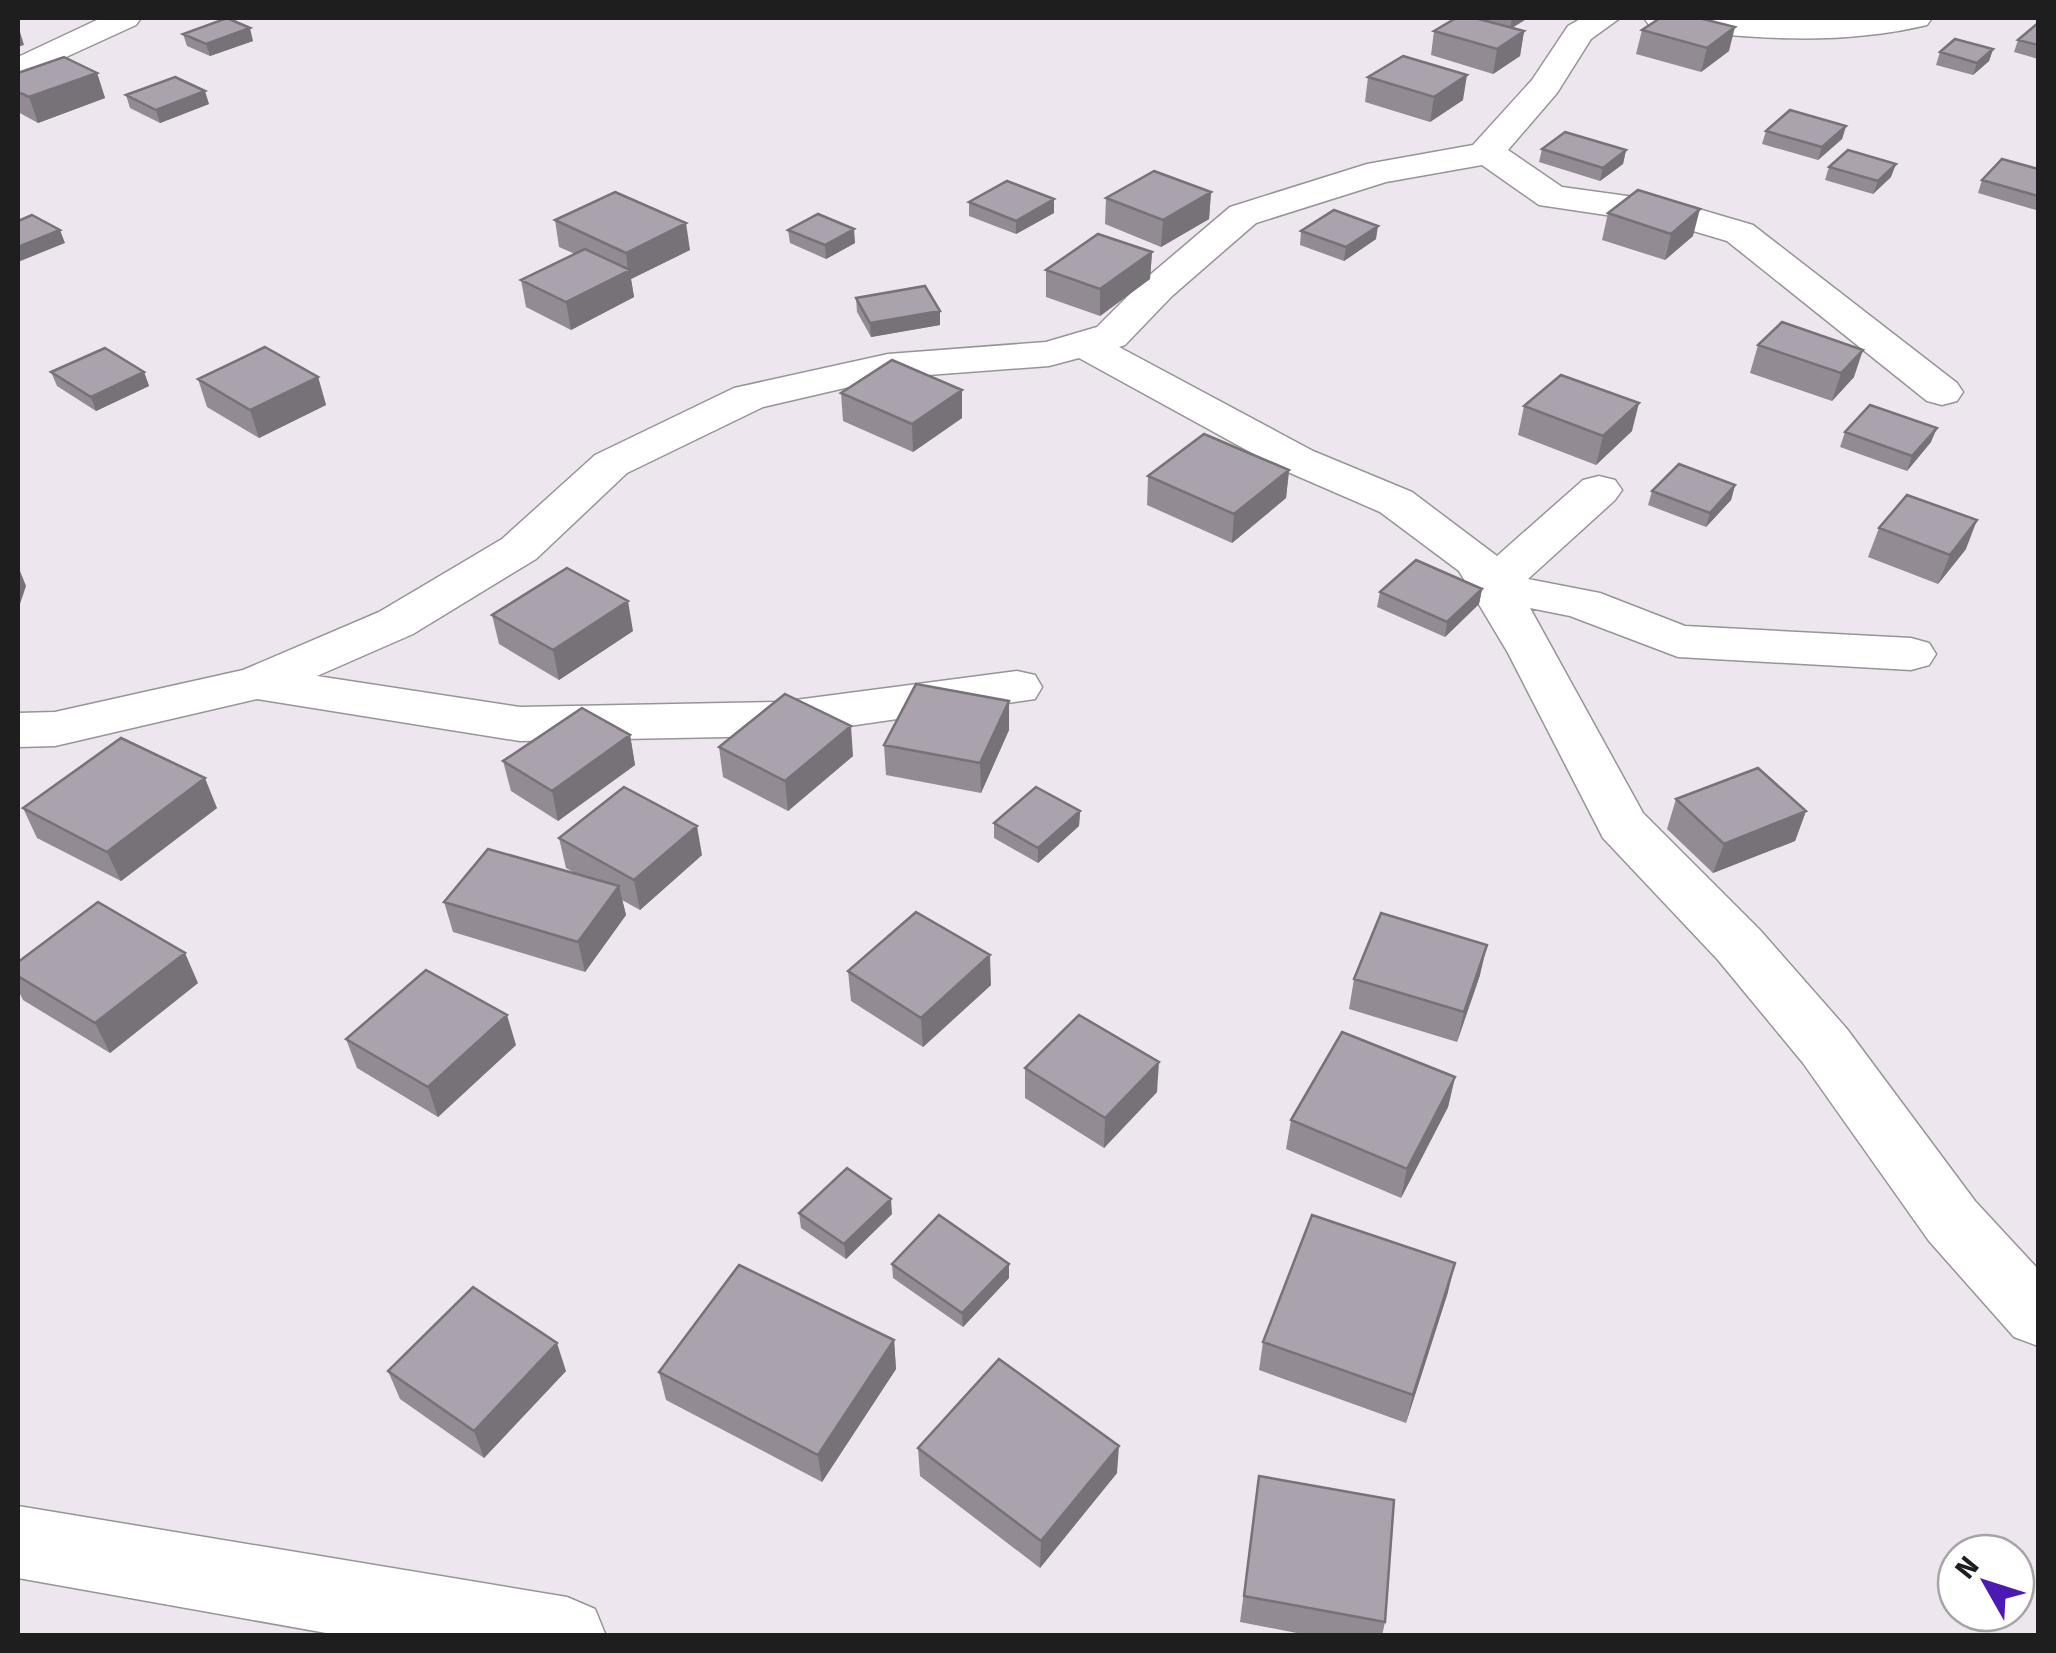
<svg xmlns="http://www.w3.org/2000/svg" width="2056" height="1653" font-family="'Fira Sans',sans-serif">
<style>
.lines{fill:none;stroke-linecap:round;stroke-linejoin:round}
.minor-casing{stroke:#959595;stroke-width:3}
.minor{fill:#fff;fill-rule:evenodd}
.wall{fill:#928b94}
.shaded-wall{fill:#777178}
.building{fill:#aaa2ac;stroke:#777178;stroke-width:2.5}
</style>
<rect width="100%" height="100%" fill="#eee6ee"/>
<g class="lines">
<defs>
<path id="minor" d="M101 18H141L136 25 18 79V57Z
M1582 18H1620L1591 39 1557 93 1508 150 1562 187 1678 203 1753 225 1957 383 1963 392 1957 401 1942 405 1927 401 1727 241 1673 225 1539 205 1482 165 1386 182 1256 223 1172 296 1125 345 1119 347 1313 451 1412 492 1497 556 1583 480 1599 476 1615 480 1622 490 1615 500 1528 579 1600 593 1685 626 1911 638 1929 643 1936 654 1929 665 1911 670 1678 657 1570 616 1530 608 1643 813 1760 930 1847 1029 1975 1201 2038 1269V1346L2014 1337 1929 1241 1803 1063 1718 960 1603 838 1508 653 1459 571 1380 512 1281 469 1079 358 1049 366 888 378 763 407 627 473 536 559 413 634 317 676 520 707 780 702 1017 671 1035 675 1042 687 1035 699 780 736 520 741 257 699 55 746 18 747V713L55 712 243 670 379 612 502 539 595 455 734 388 888 354 1046 342 1097 327 1144 280 1230 207 1367 164 1473 145 1532 80 1568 26Z
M1644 18H1932L1927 25C1840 46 1748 39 1660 27L1649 25Z
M18 1506 567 1597 595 1609 606 1636H343L18 1578Z"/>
</defs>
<use href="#minor" class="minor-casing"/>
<use href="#minor" class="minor"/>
</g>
<path class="wall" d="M1456 18H1528L1512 28 1524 31 1520 56 1493 74 1431 55 1434 31Z
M2038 23V59L2014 52 2018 40Z
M1642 30 1729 51 1701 72 1636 54Z
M183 34 253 41 210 56 187 46Z
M1993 49 1989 61 1973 75 1936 65 1940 52Z
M18 73H97L105 98 38 123 18 112Z
M1368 77 1463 100 1430 122 1365 102Z
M126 95 209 104 160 123 130 108Z
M1846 126 1842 139 1818 160 1762 144 1766 131Z
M1542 149 1626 150 1623 164 1600 181 1539 162Z
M1829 167 1891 177 1873 194 1825 180Z
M2038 169V208L2036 210 1978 193 1982 180Z
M1211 192 1209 219 1161 247 1105 224 1106 198Z
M1054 199V213L1016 234 969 216V202Z
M1608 213 1693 236 1665 260 1602 240Z
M555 220 690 250 631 279 634 297 571 330 526 307 521 280 575 254 559 247Z
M788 230 855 243 826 259 790 243Z
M1301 231 1376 239 1344 261 1300 245Z
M1152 252 1150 279 1100 316 1046 297V270Z
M856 298 940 325 871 337 857 312Z
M1758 345 1854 377 1832 401 1750 373Z
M51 372H144L149 386 96 411 57 386Z
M318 377 326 405 259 438 207 407 198 379Z
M841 393 962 418 913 452 843 421Z
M1524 406 1632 431 1596 465 1518 435Z
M1845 432 1931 442 1907 471 1840 447Z
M1289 470 1286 498 1232 543 1147 505 1148 476Z
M1735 485 1731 500 1706 527 1648 505 1652 491Z
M1879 528 1966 549 1938 584 1868 557Z
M1482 589 1479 604 1445 637 1377 607 1380 592Z
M492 615 633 631 559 680 499 644Z
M1009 701V730L981 793 886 775 884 745Z
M630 735 635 765 558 821 511 791 503 761Z
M719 747 853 756 788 811 723 777Z
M1676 799 1806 811 1795 841 1713 873 1667 829Z
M23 808H217L121 881 37 838Z
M1080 811 1079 826 1038 863 994 838V823Z
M559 838 702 855 640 910 622 900 626 915 585 972 453 932 444 902 575 873 566 868Z
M18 962 198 983 110 1053 23 1000 18 990Z
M848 971 991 985 923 1047 851 1001Z
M1480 975 1457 1042 1349 1009 1354 979Z
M346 1039 516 1045 438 1117 357 1068Z
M1025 1068 1157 1092 1104 1148 1025 1098Z
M1455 1077 1448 1107 1401 1198 1286 1149 1291 1120Z
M799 1213 892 1214 846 1259 801 1228Z
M892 1264 1009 1278 963 1327 893 1278Z
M1448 1292 1406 1423 1259 1370 1263 1342Z
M894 1340 896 1369 822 1482 666 1400 659 1372Z
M388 1371H566L484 1458 400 1399Z
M918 1448 1117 1473 1040 1568 920 1476Z
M1259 1476 1385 1622 1382 1636H1312L1240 1622Z"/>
<path class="shaded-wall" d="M1512 18H1528L1510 29Z
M1735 27 1729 51 1701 72 1707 48Z
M250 28 253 41 210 56 206 44Z
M1524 31 1520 56 1493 74 1497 49Z
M20 32 24 45 18 47V33Z
M1993 49 1989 61 1973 75 1977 63Z
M97 73 105 98 38 123 29 97Z
M1467 75 1463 100 1430 122 1434 97Z
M205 91 209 104 160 123 156 110Z
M1846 126 1842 139 1818 160 1822 147Z
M1626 150 1623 164 1600 181 1603 168Z
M1896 164 1891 177 1873 194 1878 181Z
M1211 192 1209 219 1161 247 1163 220Z
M1054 199V213L1016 234V221Z
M1700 209 1693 236 1665 260 1671 234Z
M686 223 690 250 631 279 634 297 571 330 566 302 628 271 626 253Z
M1378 226 1376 239 1344 261 1346 247Z
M854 229 855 243 826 259 825 245Z
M60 230 65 243 18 262V247Z
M1152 252 1150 279 1100 316V289Z
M940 311V325L871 337 870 323Z
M1863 350 1854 377 1832 401 1841 373Z
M144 372 149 386 96 411 91 397Z
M318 377 326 405 259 438 250 410Z
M962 390V418L913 452 912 424Z
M1639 403 1632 431 1596 465 1603 436Z
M1937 428 1931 442 1907 471 1912 456Z
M1289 470 1286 498 1232 543 1234 514Z
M1735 485 1731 500 1706 527 1710 513Z
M1977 520 1966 549 1938 584 1950 555Z
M18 566 26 586 18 610Z
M1482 589 1479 604 1445 637 1447 622Z
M628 601 633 631 559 680 553 650Z
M1009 701V730L981 793 980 763Z
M851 726 853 756 788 811 785 781Z
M630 735 635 765 558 821 552 791Z
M205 778 217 808 121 881 107 852Z
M1080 811 1079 826 1038 863V848Z
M1806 811 1795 841 1713 873 1724 844Z
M697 826 702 855 640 910 634 880Z
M619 886 626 915 585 972 578 942Z
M1487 945 1480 975 1457 1042 1464 1012Z
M185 953 198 983 110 1053 95 1023Z
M990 955 991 985 923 1047 921 1018Z
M507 1015 516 1045 438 1117 428 1087Z
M1159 1062 1157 1092 1104 1148 1105 1118Z
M1455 1077 1448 1107 1401 1198 1407 1169Z
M891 1199 892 1214 846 1259 844 1244Z
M1455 1263 1448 1292 1406 1423 1413 1395Z
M1009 1264V1278L963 1327 962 1313Z
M894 1340 896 1369 822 1482 818 1455Z
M557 1343 566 1371 484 1458 474 1431Z
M1119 1446 1117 1473 1040 1568 1041 1541Z"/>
<path class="building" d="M227 18 250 28 206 44 183 34Z
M1456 18H1475L1524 31 1497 49 1434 31Z
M1660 18H1699L1735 27 1707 48 1642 30Z
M2038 23V45L2018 40Z
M1955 39 1993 49 1977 63 1940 52Z
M1403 56 1467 75 1434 97 1368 77Z
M64 57 97 73 29 97 18 92V73Z
M175 77 205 91 156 110 126 95Z
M1790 110 1846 126 1822 147 1766 131Z
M1565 132 1626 150 1603 168 1542 149Z
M1848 150 1896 164 1878 181 1829 167Z
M2002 159 2038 169V196L1982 180Z
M1154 171 1211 192 1163 220 1106 198Z
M1007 181 1054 199 1016 221 969 202Z
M1638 190 1700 209 1671 234 1608 213Z
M615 192 686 223 626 253 555 220Z
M1334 210 1378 226 1346 247 1301 231Z
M818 214 854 229 825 245 788 230Z
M32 215 60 230 18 247V221Z
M1098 234 1152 252 1100 289 1046 270Z
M585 249 630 270 566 302 521 280Z
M925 286 940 311 870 323 856 298Z
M1782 322 1863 350 1841 373 1758 345Z
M265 347 318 377 250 410 198 379Z
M105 348 144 372 91 397 51 372Z
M892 360 962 390 912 424 841 393Z
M1561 375 1639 403 1603 436 1524 406Z
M1870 405 1937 428 1912 456 1845 432Z
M1204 434 1289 470 1234 514 1148 476Z
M1679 464 1735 485 1710 513 1652 491Z
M1907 495 1977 520 1950 555 1879 528Z
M1416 560 1482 589 1447 622 1380 592Z
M567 568 628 601 553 650 492 615Z
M916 684 1009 701 980 763 884 745Z
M785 694 851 726 785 781 719 747Z
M582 708 630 735 552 791 503 761Z
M121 738 205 778 107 852 23 808Z
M1758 768 1806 811 1724 844 1676 799Z
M624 787 697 826 634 880 559 838Z
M1036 787 1080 811 1038 848 994 823Z
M488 849 619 886 578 942 444 902Z
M98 902 185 953 95 1023 18 976V962Z
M916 912 990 955 921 1018 848 971Z
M1381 913 1487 945 1464 1012 1354 979Z
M426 970 507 1015 428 1087 346 1039Z
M1079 1015 1159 1062 1105 1118 1025 1068Z
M1342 1032 1455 1077 1407 1169 1291 1120Z
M847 1168 891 1199 844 1244 799 1213Z
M939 1215 1009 1264 962 1313 892 1264Z
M1312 1215 1455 1263 1413 1395 1263 1342Z
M739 1265 894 1340 818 1455 659 1372Z
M473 1287 557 1343 474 1431 388 1371Z
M999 1359 1119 1446 1041 1541 918 1448Z
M1259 1476 1394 1500 1385 1622 1244 1596Z"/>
<rect width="2056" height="1653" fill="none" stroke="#1e1e1e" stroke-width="40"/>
<g transform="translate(1986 1583) rotate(309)"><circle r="48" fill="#ffffff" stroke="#a5a5a5" stroke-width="2.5"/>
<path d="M0-8L18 38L0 25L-18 38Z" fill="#4d19b4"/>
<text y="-15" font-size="28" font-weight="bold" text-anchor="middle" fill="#1e1e1e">N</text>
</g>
</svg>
